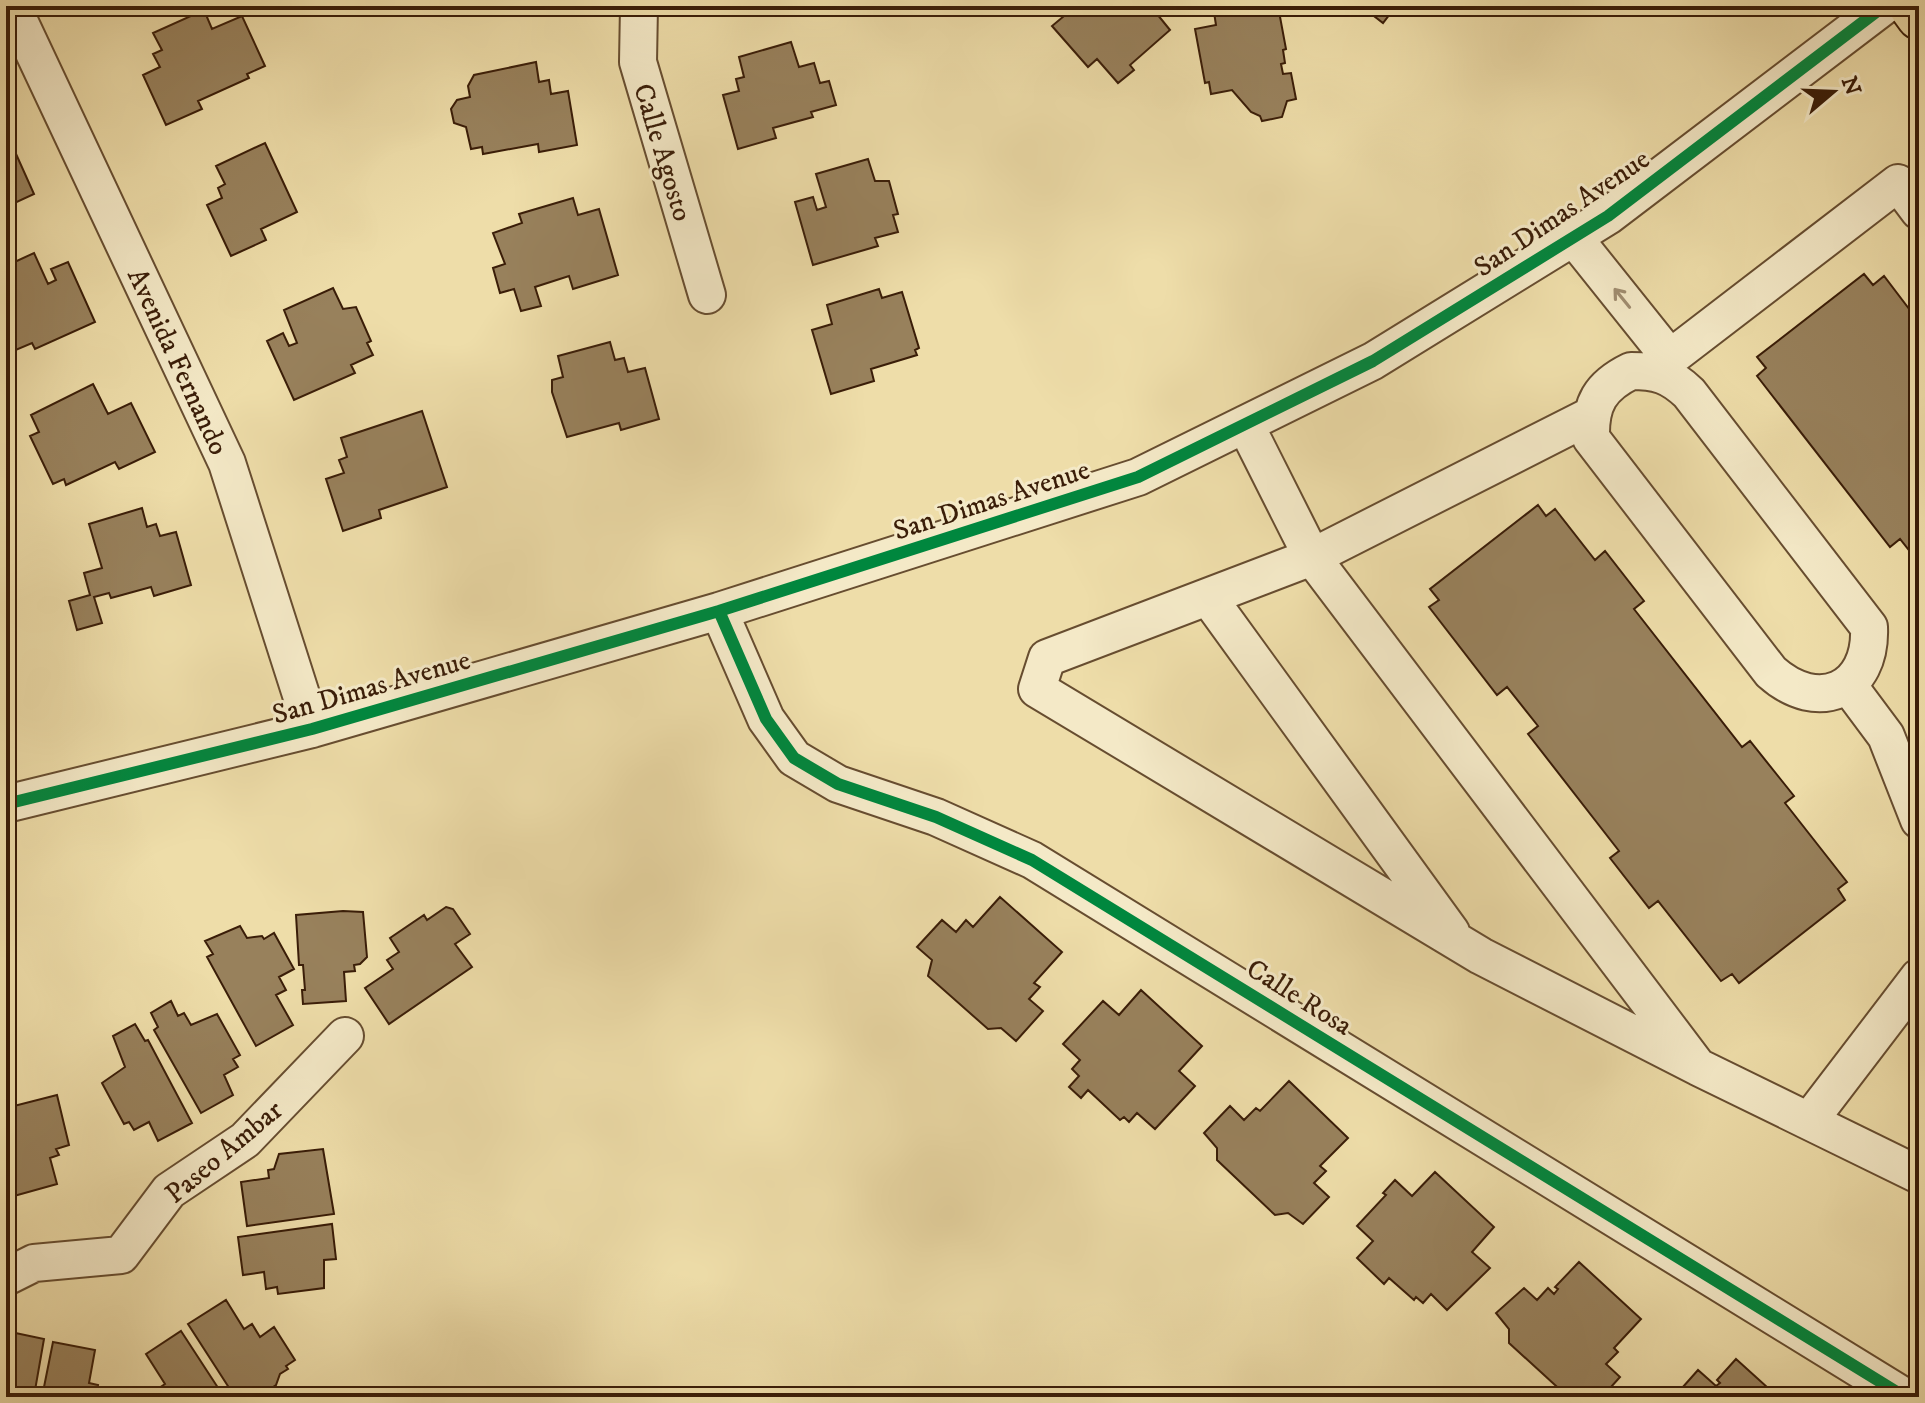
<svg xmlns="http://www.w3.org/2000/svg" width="1925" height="1403" font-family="'IM FELL DW Pica',serif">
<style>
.building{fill:#98815c;stroke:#3a1d08;stroke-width:2}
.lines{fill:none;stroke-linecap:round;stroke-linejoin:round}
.minor-casing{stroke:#674d30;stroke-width:40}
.major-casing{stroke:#3a1d08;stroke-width:48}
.minor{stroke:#f4e9c7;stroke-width:36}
.major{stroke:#eedda9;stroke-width:44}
.cycleway-casing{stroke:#f4e9c7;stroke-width:17}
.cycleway{stroke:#00873e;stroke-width:12}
.oneway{stroke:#a08d71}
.labels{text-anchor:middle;stroke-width:6;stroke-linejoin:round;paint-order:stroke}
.street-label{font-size:28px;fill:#3a1d08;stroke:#f4e9c7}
</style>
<rect width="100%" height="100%" fill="#eedda9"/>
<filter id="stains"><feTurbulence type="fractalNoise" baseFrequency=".0025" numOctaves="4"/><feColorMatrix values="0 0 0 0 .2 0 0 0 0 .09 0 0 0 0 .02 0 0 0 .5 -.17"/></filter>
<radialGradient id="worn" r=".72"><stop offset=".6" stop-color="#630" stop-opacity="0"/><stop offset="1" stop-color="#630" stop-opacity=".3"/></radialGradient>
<path class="building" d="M498 6H564V14Z
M1076 6H1161L1163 8 1157 14 1170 30 1130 65 1134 70 1118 83 1097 59 1088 67 1052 26Z
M1213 6H1278L1286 49 1283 50 1285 63 1281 64 1283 74 1291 73 1296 99 1287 101 1282 117 1262 121 1260 116 1251 112 1232 90 1211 94 1209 82 1205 83 1195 29 1216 25Z
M1361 6H1396L1383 23Z
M204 10 212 29 242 16 265 66 247 74 249 78 198 101 202 109 166 125 143 75 160 67 153 54 162 50 153 33Z
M791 42 799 67 814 63 820 83 829 81 836 105 811 112 813 117 773 128 776 138 738 149 723 95 739 91 736 79 744 77 739 57Z
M536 62 539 82 549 80 551 94 568 91 577 145 539 152 538 144 483 154 482 147 471 149 466 127 454 123 451 109 457 100 470 97 468 86 474 75Z
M265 143 297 212 261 229 266 240 231 256 207 205 222 198 218 188 225 184 216 166Z
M12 145 34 194 6 207V148Z
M868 159 875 181H889L898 214 893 215 898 232 875 238 878 246 813 265 795 202 813 197 817 210 826 207 816 174Z
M573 198 578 215 599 209 618 275 573 289 569 276 535 287 541 306 521 311 514 289 500 293 493 268 505 264 493 233 522 223 519 214Z
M34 253 48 284 56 280 51 269 68 262 95 322 35 349 32 343 11 352 6 341V266Z
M1864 274 1873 285 1884 276 1919 322V563L1900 539 1890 547 1757 376 1766 368 1757 357Z
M333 288 343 309 356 307 371 341 367 343 373 355 351 365 355 373 294 400 267 341 283 333 289 346 297 343 284 310Z
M879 289 882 298 902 292 919 348 915 350 917 355 871 369 874 381 831 394 812 330 832 324 827 305Z
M610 342 615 360 624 358 628 372 645 368 659 419 621 430 619 423 567 437 552 392V380L563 377 558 356Z
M93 384 108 414 131 403 155 452 119 469 115 462 66 485 64 479 53 484 30 436 39 432 31 415Z
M422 411 447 487 379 510 381 518 343 531 326 479 344 473 339 460 347 457 341 438Z
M1538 505 1546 516 1555 509 1595 560 1605 551 1644 601 1634 609 1742 747 1750 741 1794 796 1785 803 1847 882 1838 889 1845 900 1739 983 1732 974 1721 981 1658 901 1649 908 1610 858 1619 851 1528 734 1538 726 1507 687 1497 695 1429 607 1439 600 1430 589Z
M142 508 147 527 156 524 160 536 176 532 191 585 154 596 151 587 111 598 109 593 94 597 102 623 77 630 69 601 90 595 84 573 102 568 89 524Z
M1000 897 1062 952 1034 983 1040 987 1029 999 1043 1011 1016 1041 1001 1028 988 1029 928 976 932 960 917 947 942 920 956 932 966 920 973 927Z
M446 907 453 909 470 934 455 944 472 967 389 1024 365 988 393 969 387 960 399 952 390 938 424 915 427 920Z
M343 911 363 912 367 957 360 964 354 965 355 971 344 972 346 1001 303 1004 302 990H305L303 965H299L296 915Z
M240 926 247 938 262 936 264 939 274 933 294 969 279 977 286 990 276 995 293 1025 256 1046 207 957 213 954 205 941Z
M1141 990 1202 1046 1179 1071 1195 1086 1155 1129 1137 1113 1129 1122 1124 1117 1120 1120 1088 1090 1081 1098 1069 1087 1079 1076 1072 1069 1080 1060 1063 1044 1103 1001 1119 1015Z
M171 1001 178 1016 184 1013 191 1025 217 1014 240 1055 233 1059 238 1067 224 1075 233 1095 201 1113 154 1030 158 1027 151 1013Z
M135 1024 145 1041 148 1040 192 1123 158 1141 149 1122 134 1130 129 1122 124 1124 102 1083 125 1067 113 1036Z
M1289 1081 1348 1138 1320 1166 1326 1171 1314 1183 1329 1197 1303 1224 1288 1213 1275 1215 1217 1160V1148L1204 1133 1230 1106 1244 1120 1256 1108 1260 1111Z
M57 1095 69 1145 56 1149 59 1155 50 1158 57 1184 14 1196 6 1164V1108Z
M323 1149 334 1214 247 1226 241 1182 269 1178 268 1170 274 1169 279 1154Z
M1435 1172 1494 1227 1472 1252 1490 1268 1447 1310 1431 1294 1423 1303 1416 1297 1414 1300 1389 1278 1384 1284 1357 1258 1373 1241 1357 1226 1386 1195 1383 1193 1395 1180 1412 1196Z
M332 1224 336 1259 324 1260V1288L278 1294 277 1287 266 1289 264 1272 243 1275 238 1237Z
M1579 1262 1641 1319 1614 1348 1618 1352 1606 1364 1620 1377 1602 1397 1567 1396 1509 1343V1329L1496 1313 1524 1288 1537 1300 1548 1288 1554 1294 1558 1289 1555 1287Z
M226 1300 244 1329 252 1324 260 1337 274 1327 295 1360 286 1366 288 1369 280 1374 276 1385 258 1397H235L188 1324Z
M6 1331 44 1339 34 1396 6 1397Z
M181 1331 224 1397H160L156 1390 165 1384 146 1354Z
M53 1342 95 1350 89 1383 98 1385 96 1397H42Z
M1736 1359 1778 1397H1674L1698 1370 1716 1386 1720 1383 1717 1380Z"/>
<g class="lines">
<defs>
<path id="minor" d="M12 6 227 463 312 729
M639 6 638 62 707 295
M1574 238 1670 358
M1631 371C1657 371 1670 375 1689 393L1869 627C1872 691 1818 714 1771 672L1591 438C1590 404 1600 386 1631 371Z
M1653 371 1898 183 1919 211
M1590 416 1312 557 1047 658 1037 689 1481 956 1698 1067
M1245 424 1312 557 1698 1067 1919 1175
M1208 597 1451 932
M719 611 766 719 794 758 838 784 936 817 1032 860 1905 1397
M1848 685 1886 736 1919 820
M6 804 312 729 719 611 1138 477 1373 361 1608 216 1884 6
M1809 1121 1919 977
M6 1277 34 1263 121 1255 169 1191 245 1140 345 1036"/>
<path id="major" d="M1911 6 1919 17"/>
</defs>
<use href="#minor" class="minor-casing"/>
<use href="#major" class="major-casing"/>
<use href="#minor" class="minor"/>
<use href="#major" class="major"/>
<defs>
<path id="cycleway" d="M719 611 766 719 794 758 838 784 936 817 1032 860 1905 1397
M6 804 312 729 719 611 1138 477 1373 361 1608 216 1884 6"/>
</defs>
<use href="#cycleway" class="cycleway-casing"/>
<use href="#cycleway" class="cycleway"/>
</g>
<defs><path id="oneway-shaft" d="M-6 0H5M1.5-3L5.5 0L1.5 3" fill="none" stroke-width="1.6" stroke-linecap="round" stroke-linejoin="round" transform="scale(2)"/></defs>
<use class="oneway" href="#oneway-shaft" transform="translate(1622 298) rotate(-129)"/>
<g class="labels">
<g class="street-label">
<text transform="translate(664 152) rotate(73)" y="10">Calle Agosto</text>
<text transform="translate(1561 212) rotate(-34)" y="10">San Dimas Avenue</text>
<text transform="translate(179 361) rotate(65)" y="10">Avenida Fernando</text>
<text transform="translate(991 499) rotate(-18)" y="10">San Dimas Avenue</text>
<text transform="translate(371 686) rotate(-16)" y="10">San Dimas Avenue</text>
<text transform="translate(1300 996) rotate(32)" y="10">Calle Rosa</text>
<text transform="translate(223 1151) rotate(-40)" y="10">Paseo Ambar</text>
</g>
</g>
<rect width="1925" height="1403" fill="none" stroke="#eedda9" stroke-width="32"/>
<rect x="8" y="8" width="1909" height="1387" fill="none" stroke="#3a1d08" stroke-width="4"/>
<rect x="16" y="16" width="1893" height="1371" fill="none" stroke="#3a1d08" stroke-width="2"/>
<g transform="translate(1833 92) rotate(71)" stroke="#f4e9c7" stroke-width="6" paint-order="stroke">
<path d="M0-6L14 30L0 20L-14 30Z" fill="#3a1d08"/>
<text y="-12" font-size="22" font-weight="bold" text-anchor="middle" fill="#3a1d08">N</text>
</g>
<rect width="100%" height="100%" filter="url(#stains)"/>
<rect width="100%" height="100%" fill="url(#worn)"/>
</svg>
